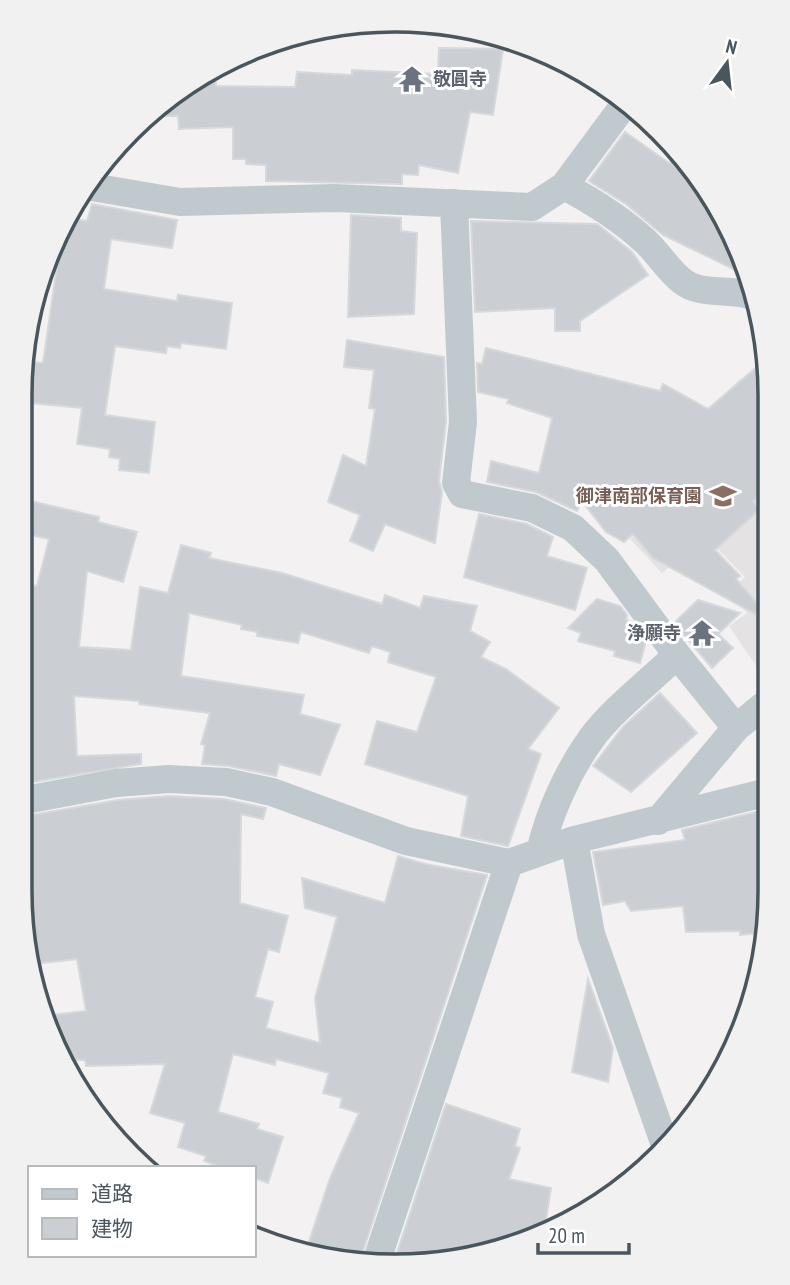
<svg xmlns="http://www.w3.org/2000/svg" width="790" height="1285" font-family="'PT Sans Narrow','Noto Sans JP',sans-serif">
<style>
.education{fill:#e4e2e2}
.building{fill:#cbcfd3;stroke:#d5d8dc;stroke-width:2}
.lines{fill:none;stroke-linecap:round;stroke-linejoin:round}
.minor{stroke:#c0c9ce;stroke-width:28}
.labels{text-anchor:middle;stroke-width:6;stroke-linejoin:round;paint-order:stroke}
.worship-label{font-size:18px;font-weight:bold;fill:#5b616d;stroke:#fff;text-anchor:start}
.education-label{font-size:18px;font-weight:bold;fill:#785e54;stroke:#fff;text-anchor:end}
.rim{fill:none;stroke:#4a565d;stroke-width:3.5}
</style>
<rect width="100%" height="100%" fill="#f3f1f1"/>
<path class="education" d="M740 379 770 404 769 671 763 676 729 626 747 613 728 592 745 577 706 537 662 573 630 539 720 455 695 425Z"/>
<path class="building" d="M439 48 503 49 493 115 470 112 458 173 419 165 418 175 402 174V184L266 181V165L246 164V159H233V127L179 129 178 116H154L207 70 214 67 216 86 295 87 297 72 352 75V70L438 74Z
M625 132 669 163 676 157 721 207 752 278 663 235 626 204 589 181Z
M92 204 177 220 172 248 111 239 104 289 177 301 178 295 232 303 226 349 181 343 180 348 167 346 166 353 115 346 105 415 155 422 149 473 119 470 120 459 109 457 110 449 77 444 82 408 22 402 24 361 43 363 63 225 67 218 87 221Z
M351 215 401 218V231L417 233 414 314 348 317Z
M471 221 597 224 632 252 648 275 580 321V331H555V308L475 312Z
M347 340 444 357 446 421 439 481 442 492 435 543 385 524 373 551 350 541 360 515 328 502 343 455 366 466 375 409 369 408 374 370 344 367Z
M486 348 660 391 663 384 708 409 767 358 769 484 753 501 759 510 715 550 740 576 736 579 769 617 768 621 653 558 633 534 624 542 606 532 582 501 577 511 536 492 487 482 491 461 539 473 552 418 507 403 509 399 478 392 477 363 482 364Z
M22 499 99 517 98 522 137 532 123 582 87 571 79 647 131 650 140 587 168 593 181 545 211 553 209 558 282 573 382 604 385 595 420 608 424 596 477 606 470 631 490 642 481 657 506 669 559 708 528 749 541 754 508 846 461 836 468 796 365 764 377 721 417 732 436 677 388 662 390 652 372 646 369 653 301 632 298 643 257 636V632L241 629 242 625 189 613 181 676 304 695 300 714 340 725 320 775 279 764 276 776 229 766 202 764 205 745 201 744 210 713 139 704V701L74 696 77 756 141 754V764L32 782 30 766 20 767 21 584 37 586 49 539 21 533Z
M479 514 527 524 553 537 547 556 587 568 575 610 464 577Z
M597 599 620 606 627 615 626 620 632 622 646 641 640 663 614 656 615 651 578 641 581 633 568 628Z
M698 600 740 613 718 634 733 648 712 668 674 623Z
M660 693 697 733 631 792 593 766 623 727Z
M169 796 224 799 266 808 263 819 241 814 240 903 288 916 279 952 268 949 255 997 273 1002 266 1028 320 1043 315 998 337 917 305 908 302 878 385 903 398 856 425 864 487 875 360 1260 306 1251 330 1178 359 1113 340 1107 342 1098 323 1093 329 1073 276 1059 275 1065 233 1054 218 1112 259 1124 257 1129 283 1137 268 1183 254 1178V1168H224L204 1161 206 1156 178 1147 185 1123 150 1113 165 1064 86 1066 85 1060H66L42 1016 86 1011 77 959 34 964 31 961 19 890 20 817 118 800Z
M768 809V932L740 935V931L686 932 683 906 631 911 625 901 603 905 593 852 685 840 682 830Z
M588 979 613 1048 608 1082 572 1072Z
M446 1104 520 1129 515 1146 520 1148 509 1179 551 1188 544 1232 515 1246 393 1265Z"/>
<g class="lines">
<path class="minor" d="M86 186 180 202 335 198 532 207 564 186 627 101
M564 186C594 202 620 218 645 241 658 253 668 270 682 281 702 297 733 287 755 297
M454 203 463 422 456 483 462 494 532 508 573 528 607 560 677 655 736 728
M20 801 116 783 169 779 226 782 272 792 406 841 509 863 574 840 768 792
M658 821 736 728 769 701
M574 840 591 934 665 1145
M540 852C549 813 568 771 591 739 611 711 651 680 677 655
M376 1263 509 863"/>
</g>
<defs>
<symbol id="temple-bare" viewBox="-9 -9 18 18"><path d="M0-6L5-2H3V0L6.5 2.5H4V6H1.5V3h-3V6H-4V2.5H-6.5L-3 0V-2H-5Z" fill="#6b7280" stroke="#fff" stroke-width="2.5" paint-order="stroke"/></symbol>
<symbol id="school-bare" viewBox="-9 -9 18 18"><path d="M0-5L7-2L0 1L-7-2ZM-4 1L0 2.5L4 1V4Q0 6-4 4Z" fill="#8d6e63" stroke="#fff" stroke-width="2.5" paint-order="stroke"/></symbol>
</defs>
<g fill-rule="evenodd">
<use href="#temple-bare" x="393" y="60" width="38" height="38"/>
<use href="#school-bare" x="704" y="477" width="38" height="38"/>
<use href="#temple-bare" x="683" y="614" width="38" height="38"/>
</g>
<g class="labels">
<g class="worship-label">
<text x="433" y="85">敬圓寺</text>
<text x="681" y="639" text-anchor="end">浄願寺</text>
</g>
<g class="education-label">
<text x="702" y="502">御津南部保育園</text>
</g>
</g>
<path d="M0 0H790V1285H0ZM395 32H395A363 363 0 0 1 758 395V891A363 363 0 0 1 395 1254H395A363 363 0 0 1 32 891V395A363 363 0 0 1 395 32Z" fill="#f1f1f2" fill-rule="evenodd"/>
<path class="rim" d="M395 32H395A363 363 0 0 1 758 395V891A363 363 0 0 1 395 1254H395A363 363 0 0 1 32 891V395A363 363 0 0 1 395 32Z"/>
<rect x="28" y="1166" width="228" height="91" fill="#ffffff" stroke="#b7bbbe" stroke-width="2"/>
<rect x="42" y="1189" width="35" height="10" fill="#c0c9ce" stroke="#b7bbbe" stroke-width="2"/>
<text x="91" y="1201" font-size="21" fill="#4a565d">道路</text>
<rect x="42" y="1218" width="35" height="21" fill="#cbcfd3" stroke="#b7bbbe" stroke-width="2"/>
<text x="91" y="1236" font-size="21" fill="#4a565d">建物</text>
<g transform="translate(727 63) rotate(15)" stroke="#ffffff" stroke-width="5" paint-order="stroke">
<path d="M0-5L12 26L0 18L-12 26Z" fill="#4a565d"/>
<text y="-10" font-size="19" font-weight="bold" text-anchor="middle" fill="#4a565d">N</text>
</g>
<path d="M538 1243v10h91v-10" fill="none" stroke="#4a565d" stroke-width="3.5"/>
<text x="548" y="1243" font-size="21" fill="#4a565d" stroke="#ffffff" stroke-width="5" paint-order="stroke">20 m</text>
</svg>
